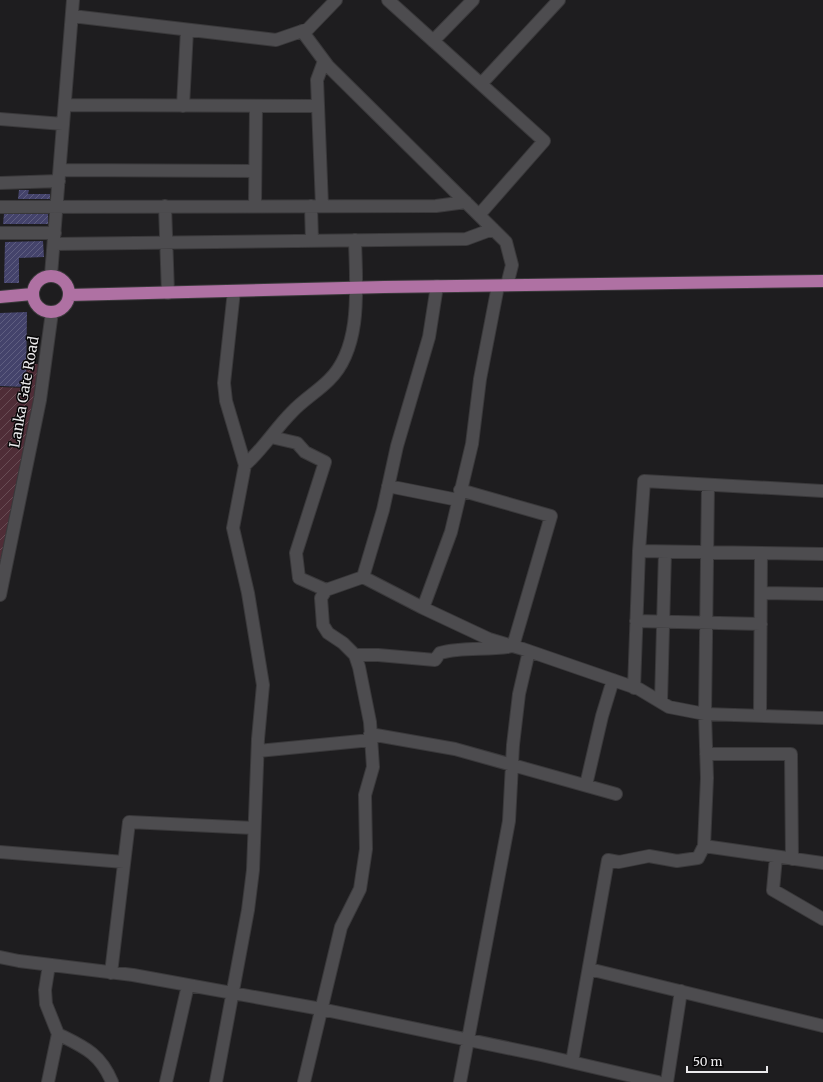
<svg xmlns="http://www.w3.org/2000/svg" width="823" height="1082" font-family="Merriweather,serif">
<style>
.garden{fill:url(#garden-furrows)}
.building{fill:url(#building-hatch)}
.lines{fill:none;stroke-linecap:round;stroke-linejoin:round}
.minor-casing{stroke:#3a393b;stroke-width:14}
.major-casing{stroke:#3a393b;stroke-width:14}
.minor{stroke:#4d4c4f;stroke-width:12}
.major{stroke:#af71a3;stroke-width:12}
.labels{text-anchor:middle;stroke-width:3;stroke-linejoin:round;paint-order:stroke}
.street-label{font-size:14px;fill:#ebeaec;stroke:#080708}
</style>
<defs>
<pattern id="garden-furrows" width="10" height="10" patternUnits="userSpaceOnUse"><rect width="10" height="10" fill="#4f2d37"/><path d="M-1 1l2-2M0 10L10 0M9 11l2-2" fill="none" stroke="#684c54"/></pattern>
<pattern id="building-hatch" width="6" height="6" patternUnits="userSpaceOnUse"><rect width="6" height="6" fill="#44436b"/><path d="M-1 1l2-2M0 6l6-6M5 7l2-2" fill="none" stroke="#5f5e80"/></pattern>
</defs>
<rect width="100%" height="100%" fill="#1e1d1f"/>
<path class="garden" d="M26 364H45L0 592V387L27 388Z"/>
<path class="building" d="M19 190H29L28 194H50V199H18Z
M4 214H48V224H3Z
M43 241 44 257 19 258V283H4L5 242Z
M27 312 26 387 0 386V313Z"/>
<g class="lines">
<defs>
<path id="minor" d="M388 0 544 141 479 215
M72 16 276 40 308 29 336 0
M302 31 328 66 506 242 512 265 507 285
M433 41 473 0
M481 84 559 0
M65 105 318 106
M183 106 187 30
M0 119 63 124
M60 170 255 171
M0 183 59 181
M165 206 168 293
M255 206 256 106
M311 206 312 241
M322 206 317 80 324 61
M0 207 436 206 466 202
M0 233H55
M54 244 466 239 493 229
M51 275 73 0
M271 437 297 443 305 452 325 462 296 553 299 578 326 590
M245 465C263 449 275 429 292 412 303 400 317 392 329 380 363 347 356 284 355 240
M708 485 705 714 707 778 704 846 823 863
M388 486 458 500
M639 551 823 554
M363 577 423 608 489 639 523 649 639 689 669 707 705 714 823 718
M761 593 823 594
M0 595 40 400 52 312
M423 608 451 532 472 444 480 379 498 286
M636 621 761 624
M355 655H378L435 660 440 653C463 646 489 651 513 646L551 516 460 490
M634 688 639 551 644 481 823 491
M661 702 665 552
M760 716 761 554
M370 734 455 749 616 794
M258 751 371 740
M706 754H791L792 859
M586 785 602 716 613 680
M0 852 124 862
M776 857 773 890 823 919
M0 957 19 961 133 975 321 1009 541 1055 658 1082
M589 969 823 1026
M111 973 129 822 254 828
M58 1034C84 1047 100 1053 112 1082
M572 1062 608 860 619 862 649 856 677 861 698 858 704 846
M48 1082 58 1034 46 1004 45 990 49 965
M166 1082 188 985
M216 1082 248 910 253 870 258 739 263 685 248 593 233 528 245 465 226 401 224 383 234 291
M304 1082 341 927 360 889 366 849 365 795 373 767 370 722 359 667 355 655 343 643 328 633 323 625 321 598 326 590 363 577 383 510 397 446 429 337 437 286
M460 1082 509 821 513 745 519 694 529 651
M667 1082 681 991"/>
<path id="major" d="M33 294a18 18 0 1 1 36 0a18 18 0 1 1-36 0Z
M69 295 384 287 823 281
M0 297 32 294"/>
</defs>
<use href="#minor" class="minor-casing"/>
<use href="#major" class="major-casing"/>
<use href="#minor" class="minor"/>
<use href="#major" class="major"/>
</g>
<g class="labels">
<g class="street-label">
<text transform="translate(24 392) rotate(-80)" y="5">Lanka Gate Road</text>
</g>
</g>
<path d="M687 1066v6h80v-6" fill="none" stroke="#ebeaec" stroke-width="2"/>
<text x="693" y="1066" font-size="12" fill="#ebeaec" stroke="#080708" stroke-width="3" paint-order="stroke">50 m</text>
</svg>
